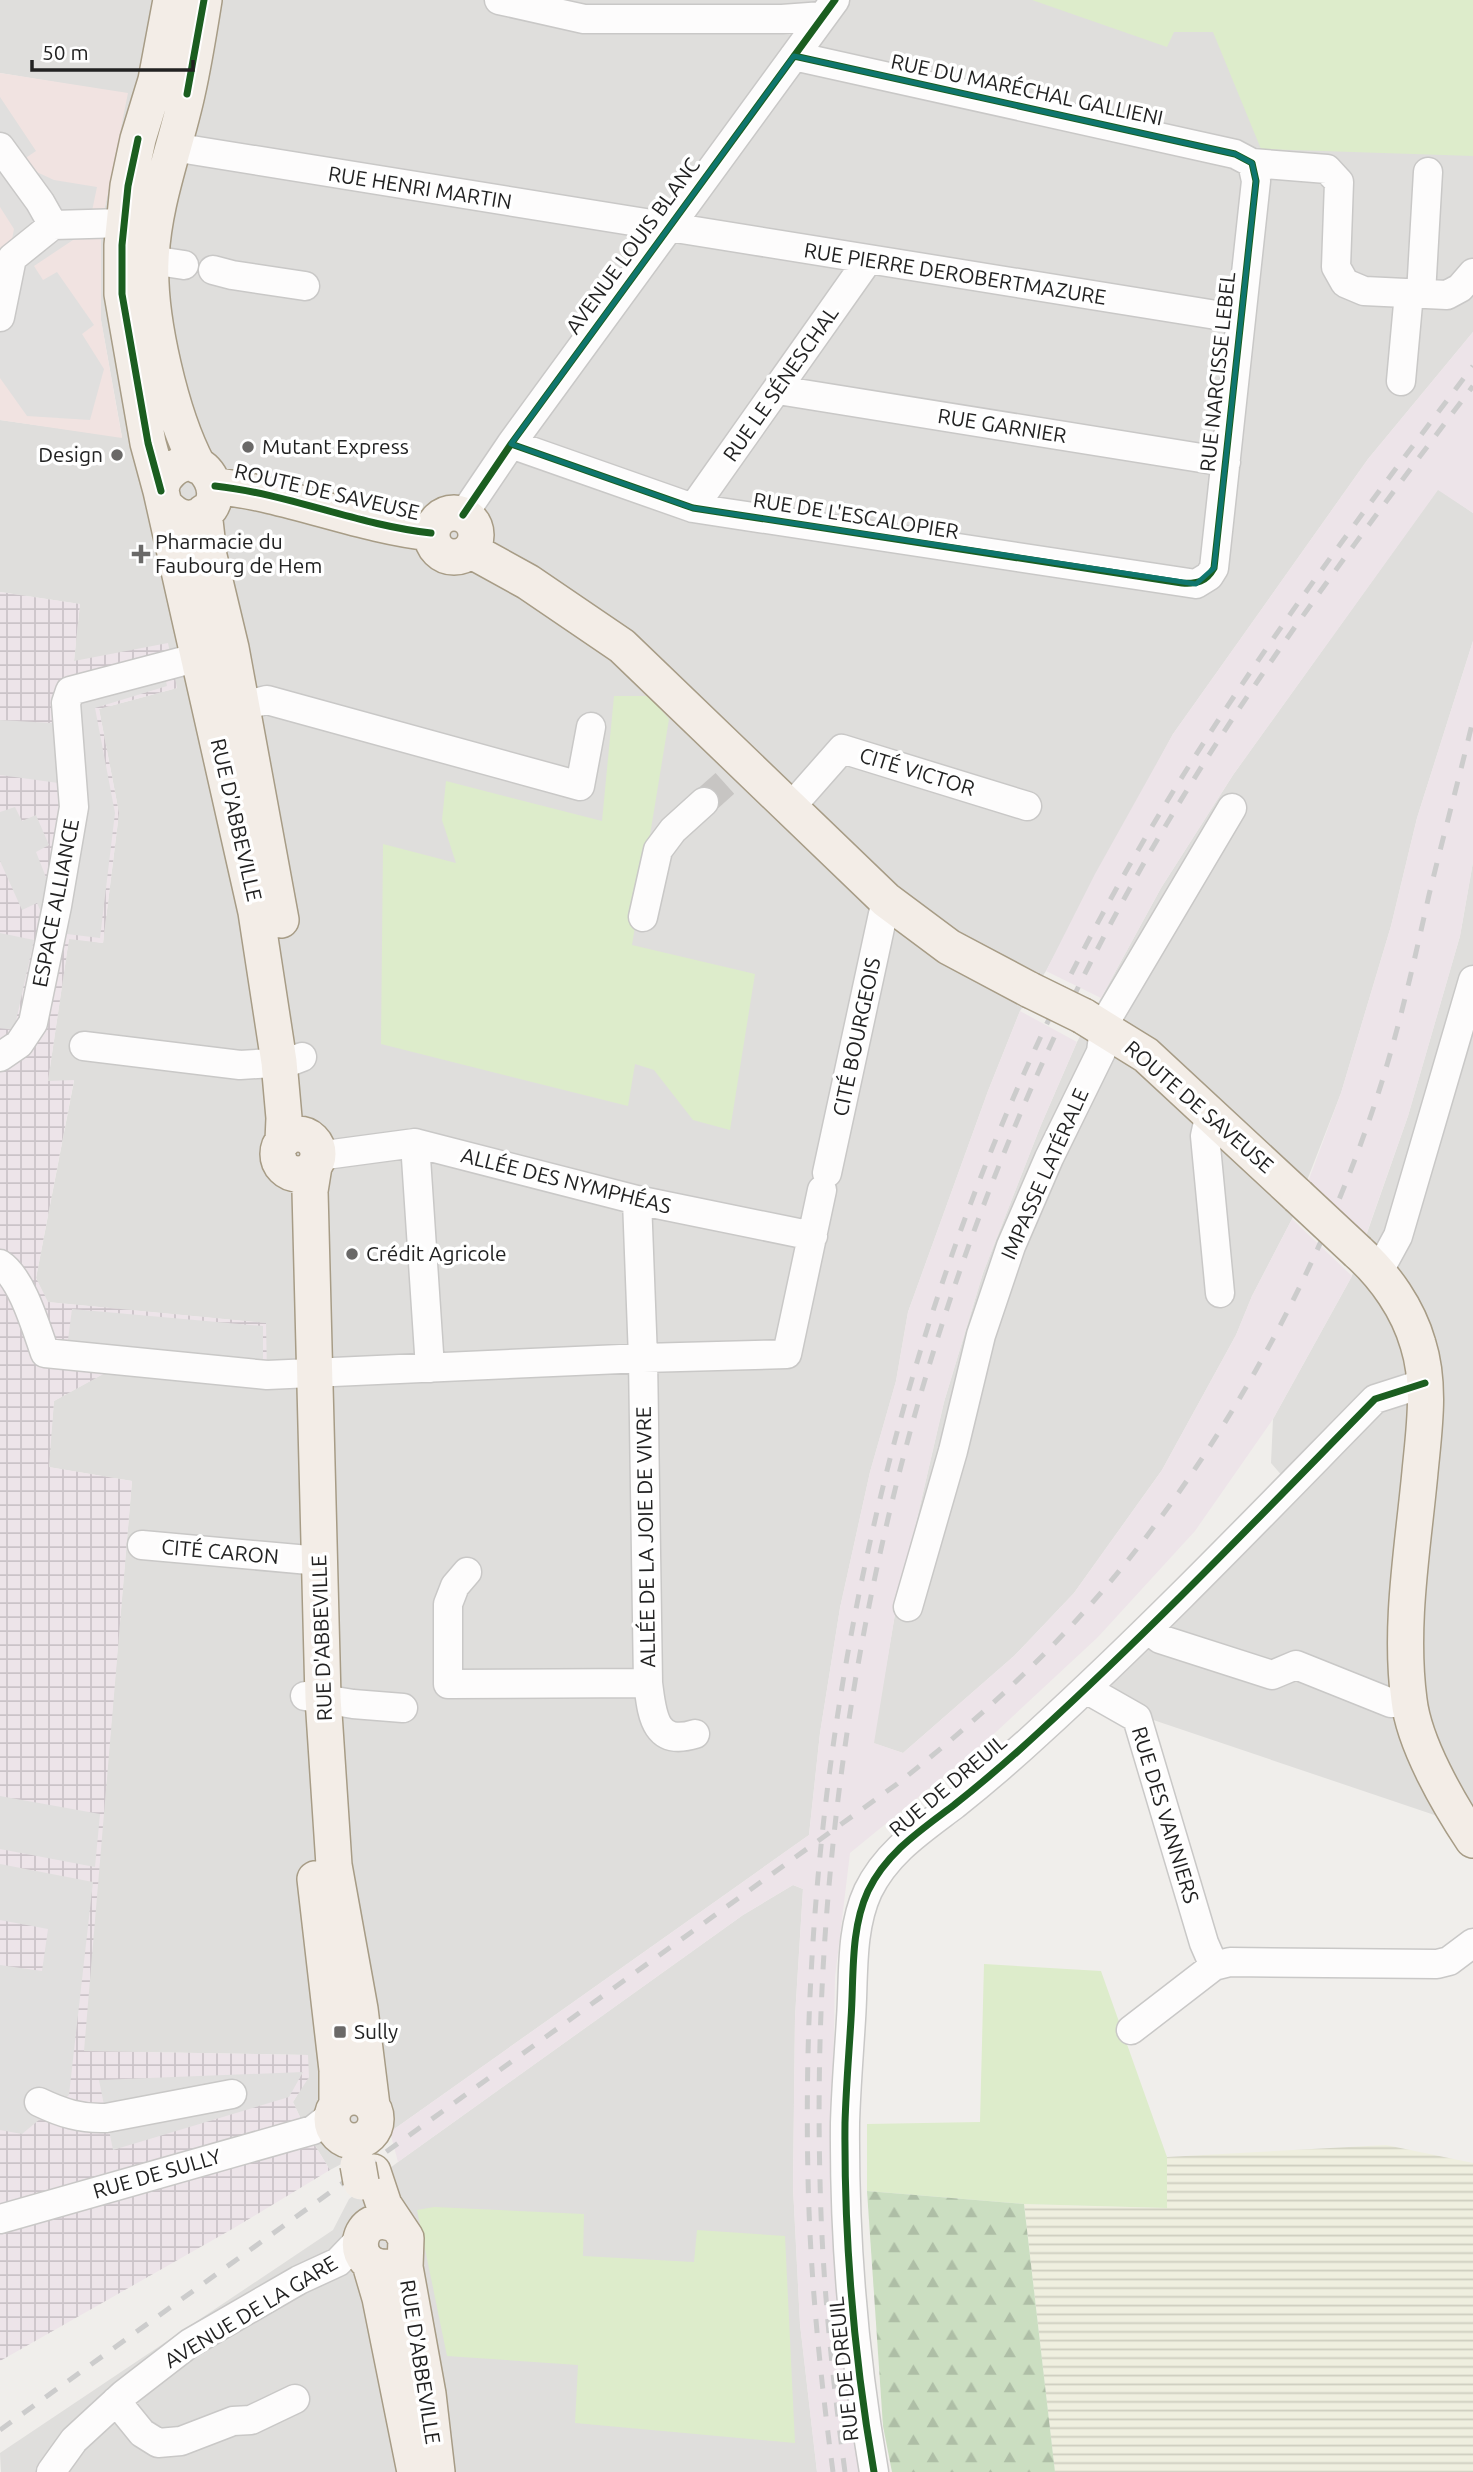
<svg xmlns="http://www.w3.org/2000/svg" width="1473" height="2472" font-family="Ubuntu,sans-serif">
<style>
.residential{fill:#dfdedc}
.commercial{fill:#f1e3e1}
.industrial{fill:url(#industrial-grid)}
.railway{fill:#ede4e9}
.farmland{fill:url(#farmland-rules)}
.grass{fill:#ddeccb}
.forest{fill:url(#forest-firs)}
.parking{fill:#e0dfde}
.lines{fill:none;stroke-linecap:round;stroke-linejoin:round}
.minor-tunnel{stroke:#c7c5c3;stroke-width:28;stroke-dasharray:28 14;stroke-linecap:butt}
.minor-casing{stroke:#c9c8c7;stroke-width:31}
.major-casing{stroke:#a79c86;stroke-width:38}
.minor{stroke:#fdfcfc;stroke-width:28}
.major{stroke:#f3ede7;stroke-width:35}
.rail{stroke:#ccc;stroke-width:5;stroke-dasharray:14 14;stroke-linecap:butt}
.major-bridge-casing{stroke:#a79c86;stroke-width:38;stroke-linecap:butt}
.major-bridge{stroke:#f3ede7;stroke-width:35}
.cycleway-casing{stroke:#fff;stroke-width:11}
.cycleway{stroke:#1b5e20;stroke-width:7}
.marked{fill:none;stroke:#0f766e;stroke-width:5;stroke-linejoin:round}
.poi-dot{fill:#6a6968;stroke:#fff;stroke-width:2.5}
.labels{text-anchor:middle;stroke-width:7;stroke-linejoin:round;paint-order:stroke}
.street-label{font-size:21px;fill:#222;stroke:#fff}
.poi-label{font-size:21px;fill:#222;stroke:#fff;text-anchor:start}
</style>
<defs>
<pattern id="industrial-grid" width="8" height="8" patternUnits="userSpaceOnUse" patternTransform="scale(1.75)"><rect width="8" height="8" fill="#ede4e9"/><path d="M0 4h8M4 0v8" fill="none" stroke="#cbc3c8"/></pattern>
<pattern id="farmland-rules" width="6" height="5" patternUnits="userSpaceOnUse" patternTransform="scale(1.75)"><rect width="6" height="5" fill="#efefdf"/><path d="M0 2.5h6" fill="none" stroke="#cdcdbf"/></pattern>
<pattern id="forest-firs" width="22" height="20" patternUnits="userSpaceOnUse" patternTransform="scale(1.75)"><rect width="22" height="20" fill="#cbdec1"/><path d="M5 1l3.5 6h-7zM16 11l3.5 6h-7z" fill="#aebea6"/></pattern>
</defs>
<rect width="100%" height="100%" fill="#f0eeeb"/>
<path class="residential" d="M0 0H1417L1473 117V332L1368 459 1173 734 1046 971 1020 1011 988 1091 908 1312 896 1381 870 1472 840 1608 820 1733 809 1835 390 2132 349 2160 330 2170 308 2134 293 2102 308 2077V2055L83 2051 132 1481 48 1467 54 1401 108 1371 265 1323 47 1302 36 1278 74 1081H48L69 938 103 943 119 813 99 709 177 688 74 661 80 604 0 592V420L122 437 101 320V227L127 94 0 73Z
M1438 489 1473 513V641L1417 818 1391 926 1341 1093 1292 1219 1252 1296 1236 1335 1162 1470 1074 1593 1014 1656 903 1753 873 1743 895 1614 944 1402 983 1273 1041 1125 1077 1042 1161 888 1233 775Z
M1473 862V1828L1094 1700 1290 1485 1271 1463 1273 1419 1352 1276 1408 1116 1460 936Z
M793 1885 803 1889 795 2017 793 2187 800 2324 817 2472H1L0 2453 333 2230 349 2199 398 2162 743 1915Z"/>
<path class="commercial" d="M0 73 128 93 101 227V320L122 438 0 420Z"/>
<path class="industrial" d="M0 592 80 604 74 661 168 643 177 688 99 709 119 813 103 943 69 939 48 1081 74 1080 36 1278 48 1302 266 1323 267 1375 109 1371 54 1401 49 1467 132 1481 84 2051 308 2055 309 2077 293 2102 308 2134 330 2170 234 2228 0 2361Z"/>
<path class="railway" d="M1473 332V513L1438 490 1233 775 1161 888 1101 998 1046 971 1095 874 1173 734 1368 459Z
M1473 641V862L1460 936 1408 1116 1366 1235 1308 1182 1341 1093 1391 926 1417 818Z
M1020 1011 1077 1042 1041 1125 983 1273 944 1402 895 1614 874 1743 903 1753 1014 1656 1074 1593 1162 1470 1236 1335 1252 1296 1292 1219 1352 1276 1273 1419 1195 1531 1098 1637 982 1745 850 1853 835 1977 831 2186 846 2377 861 2472H817L800 2324 793 2187 795 2017 803 1889 793 1885 743 1915 398 2162 390 2132 809 1835 820 1733 840 1608 870 1472 896 1381 908 1312 988 1091Z"/>
<path class="farmland" d="M1386 2145 1473 2163V2472H1055L1024 2204 1167 2208V2157Z"/>
<path class="grass" d="M1032 0H1473V156L1261 149 1213 32H1174L1167 47Z
M614 696H649L669 719 632 945 755 974 730 1130 693 1120 654 1070 635 1064 628 1106 381 1044 383 844 456 863 442 820 446 781 602 821Z
M984 1964 1101 1971 1167 2157V2208L1024 2204 867 2191V2124L980 2122Z
M434 2207 584 2214 583 2256 694 2262 697 2230 785 2236 795 2443 575 2423 578 2365 447 2356 417 2210Z"/>
<path class="forest" d="M867 2191 1024 2204 1055 2472H892L883 2426Z"/>
<path class="parking" d="M0 97 36 151 21 161 28 168 54 180 97 187 88 230 34 266 43 280 57 272 94 325 82 334 104 369 90 420 27 416 0 378V302L14 229 0 207Z
M163 666 167 686 95 708 115 813 100 938 50 932 37 903 22 910 0 861V812L15 807 22 821 36 815 49 845 36 852 57 905 73 785 0 775V720L68 724 66 703Z
M0 933 34 940 14 1030 0 1028Z
M72 1309 263 1326V1386L66 1355Z
M0 1796 100 1814 95 1867 0 1849Z
M0 1864 93 1882 69 2095 22 2134 0 2130V1965L42 1971 48 1929 0 1920Z
M303 2072 289 2097 113 2150 99 2080Z"/>
<g class="lines">
<path class="minor-tunnel" d="M704 802 732 777"/>
<defs>
<path id="minor" d="M499 0 584 19H782L823 16
M794 56 1235 154 1252 163 1327 169 1339 182 1336 267 1345 283 1364 291 1447 295 1460 288 1473 273
M0 147 40 202 53 225
M173 147 1241 319
M151 260 184 265
M213 270 232 275 305 286
M1421 294 1428 172
M0 317 12 258 53 225 124 223
M1401 381 1409 293
M778 390 1226 462
M511 444 693 508 1196 584 1209 576 1214 568 1256 181 1252 163
M693 508 868 260
M463 515 511 444 835 0
M241 706 267 700 580 786 591 727
M790 808 842 749 1027 806
M643 917 658 850 673 830 704 802
M84 1046 240 1065 289 1062 302 1057
M0 1057 19 1044 33 1023 57 906 74 807 66 703 70 691 218 652
M1210 1113 1205 1136 1220 1293
M415 1143 430 1368
M318 1156 415 1143 637 1200 813 1236
M827 1173 886 900
M0 1264C22 1278 36 1328 45 1353L267 1375 643 1358 787 1354 822 1190
M1379 1271 1398 1236 1473 980
M142 1545 320 1561
M467 1572 455 1586 448 1604V1684L648 1683 643 1358 637 1200
M908 1607 953 1451 981 1335 1011 1246 1049 1158 1101 1052 1104 1028 1110 1014 1232 808
M1149 1630 1160 1639 1272 1675 1296 1665 1391 1703H1409
M648 1683C652 1712 653 1747 695 1734
M1086 1689 1137 1718 1204 1943 1214 1966
M305 1696 353 1704 403 1708
M1131 2030 1214 1966 1230 1962 1437 1964 1449 1961 1473 1943
M39 2102C62 2113 81 2119 106 2118L232 2094
M0 2219 313 2130 332 2115
M116 2401 142 2433 158 2443 181 2441 233 2421 251 2420 295 2399
M51 2472 74 2440 124 2394 190 2343 299 2280 338 2262 361 2238
M874 2472C854 2357 844 2239 845 2123 846 2088 849 2053 851 2019 854 1977 850 1930 868 1891 887 1852 921 1830 954 1805 983 1782 1011 1758 1038 1733 1155 1626 1264 1512 1375 1399L1425 1383"/>
<path id="major" d="M198 466C171 415 148 317 151 260 153 203 175 149 187 94 194 63 199 31 204 0
M215 486C289 494 358 525 431 533
M161 491 148 443 122 294V245L128 186 138 139 156 80 171 0
M164 504C171 512 180 520 192 518 239 509 203 439 170 472 164 478 162 482 161 491L256 912 279 1062 284 1118 283 1141
M204 512 209 556 231 648 281 920
M432 535a22 22 0 1 1 44 0a22 22 0 1 1-44 0Z
M470 550 528 582 622 646 886 900 949 947 1030 990
M1083 1016 1146 1055 1298 1196
M278 1154a20 20 0 1 1 40 0a20 20 0 1 1-40 0Z
M314 1166 310 1191 323 1698 334 1865 360 2009 372 2106
M1358 1252C1385 1276 1408 1309 1418 1344 1431 1385 1424 1430 1420 1472 1413 1547 1399 1625 1409 1700 1414 1744 1449 1804 1473 1840
M315 1879 337 2070V2105
M332 2119a22 22 0 1 1 44 0a22 22 0 1 1-44 0Z
M373 2172 384 2205 406 2238 405 2267 428 2394 437 2472
M370 2264 380 2298 415 2472
M391 2267C344 2272 355 2204 398 2226"/>
</defs>
<use href="#minor" class="minor-casing"/>
<use href="#major" class="major-casing"/>
<use href="#minor" class="minor"/>
<use href="#major" class="major"/>
<path class="rail" d="M0 2430 897 1784C959 1735 1018 1683 1072 1625 1207 1480 1317 1282 1378 1094 1399 1029 1414 962 1429 895 1443 837 1459 779 1473 720
M833 2472C820 2374 810 2275 808 2177 798 1741 895 1297 1103 913 1208 718 1340 542 1473 366
M845 2472C832 2375 822 2278 820 2180 808 1729 915 1273 1135 879 1232 704 1353 545 1473 386"/>
<defs>
<path id="major-bridge" d="M1030 990 1083 1016
M1298 1196 1358 1252
M358 2165 361 2182"/>
</defs>
<use href="#major-bridge" class="major-bridge-casing"/>
<use href="#major-bridge" class="major-bridge"/>
<defs>
<path id="cycleway" d="M187 94 204 0
M138 139 128 186 122 245V294L148 443 161 491
M511 444 693 508 1182 583C1197 584 1206 582 1214 568L1256 181 1252 163 1235 154 794 56
M215 486C289 494 358 525 431 533
M463 515 511 444 835 0
M874 2472C854 2357 844 2239 845 2123 846 2088 849 2053 851 2019 854 1977 850 1930 868 1891 887 1852 921 1830 954 1805 983 1782 1011 1758 1038 1733 1155 1626 1264 1512 1375 1399L1425 1383"/>
</defs>
<use href="#cycleway" class="cycleway-casing"/>
<use href="#cycleway" class="cycleway"/>
</g>
<path class="marked" d="M794 56 1235 154 1252 163 1256 181 1214 568 1196 584 693 508 511 444Z"/>
<g class="poi-dot">
<circle cx="248" cy="447" r="7"/>
<circle cx="117" cy="455" r="7"/>
<path d="M137.5 543.5h7v7h7v7h-7v7h-7v-7h-7v-7h7z"/>
<circle cx="352" cy="1254" r="7"/>
<rect x="333" y="2025" width="14" height="14" rx="3.5"/>
</g>
<g class="labels">
<g class="street-label">
<text transform="translate(1027 90) rotate(12)" y="7">RUE DU MARÉCHAL GALLIENI</text>
<text transform="translate(420 188) rotate(9)" y="7">RUE HENRI MARTIN</text>
<text transform="translate(633 246) rotate(-54)" y="7">AVENUE LOUIS BLANC</text>
<text transform="translate(955 274) rotate(9)" y="7">RUE PIERRE DEROBERTMAZURE</text>
<text transform="translate(1218 372) rotate(-84)" y="7">RUE NARCISSE LEBEL</text>
<text transform="translate(781 384) rotate(-55)" y="7">RUE LE SÉNESCHAL</text>
<text transform="translate(1002 426) rotate(9)" y="7">RUE GARNIER</text>
<text transform="translate(327 492) rotate(13)" y="7">ROUTE DE SAVEUSE</text>
<text transform="translate(856 516) rotate(9)" y="7">RUE DE L'ESCALOPIER</text>
<text transform="translate(917 772) rotate(17)" y="7">CITÉ VICTOR</text>
<text transform="translate(236 820) rotate(77)" y="7">RUE D'ABBEVILLE</text>
<text transform="translate(56 903) rotate(-79)" y="7">ESPACE ALLIANCE</text>
<text transform="translate(857 1037) rotate(-78)" y="7">CITÉ BOURGEOIS</text>
<text transform="translate(1199 1107) rotate(41)" y="7">ROUTE DE SAVEUSE</text>
<text transform="translate(1045 1174) rotate(-66)" y="7">IMPASSE LATÉRALE</text>
<text transform="translate(566 1181) rotate(14)" y="7">ALLÉE DES NYMPHÉAS</text>
<text transform="translate(646 1537) rotate(-91)" y="7">ALLÉE DE LA JOIE DE VIVRE</text>
<text transform="translate(220 1552) rotate(5)" y="7">CITÉ CARON</text>
<text transform="translate(322 1638) rotate(-92)" y="7">RUE D'ABBEVILLE</text>
<text transform="translate(948 1786) rotate(-40)" y="7">RUE DE DREUIL</text>
<text transform="translate(1165 1815) rotate(73)" y="7">RUE DES VANNIERS</text>
<text transform="translate(157 2174) rotate(-16)" y="7">RUE DE SULLY</text>
<text transform="translate(251 2312) rotate(-31)" y="7">AVENUE DE LA GARE</text>
<text transform="translate(420 2362) rotate(81)" y="7">RUE D'ABBEVILLE</text>
<text transform="translate(844 2369) rotate(-96)" y="7">RUE DE DREUIL</text>
</g>
<g class="poi-label">
<text x="262" y="454">Mutant Express</text>
<text x="103" y="462" text-anchor="end">Design</text>
<text x="155" y="549">Pharmacie du<tspan x="155" dy="24">Faubourg de Hem</tspan></text>
<text x="366" y="1261">Crédit Agricole</text>
<text x="354" y="2039">Sully</text>
</g>
</g>
<path d="M32 60v10h161v-10" fill="none" stroke="#222222" stroke-width="3.5"/>
<text x="42" y="60" font-size="21" fill="#222222" stroke="#ffffff" stroke-width="5" paint-order="stroke">50 m</text>
</svg>
